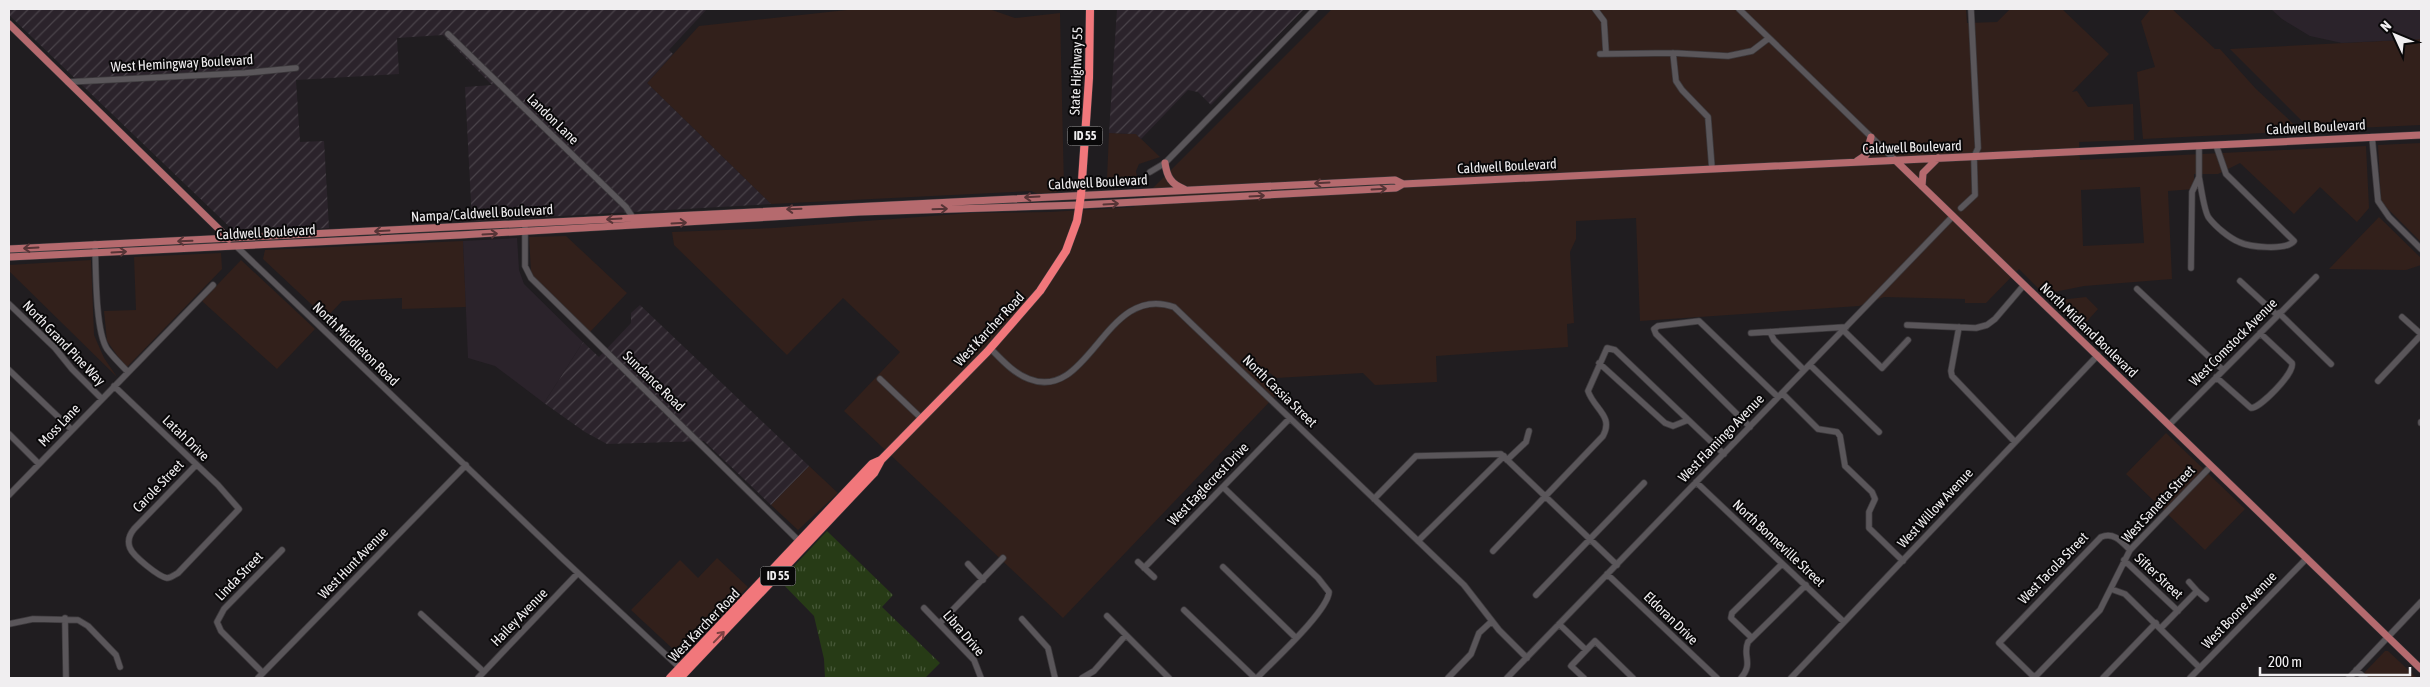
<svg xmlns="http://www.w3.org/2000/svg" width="2430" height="687" font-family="'Asap Condensed',sans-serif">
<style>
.commercial{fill:#32201b;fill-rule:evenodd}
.industrial{fill:url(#industrial-furrows)}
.built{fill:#2b232b}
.grass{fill:url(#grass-tufts)}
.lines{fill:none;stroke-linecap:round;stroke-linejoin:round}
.minor-casing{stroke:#3d3a3d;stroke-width:7}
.major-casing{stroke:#3d3a3d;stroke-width:8}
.highway-casing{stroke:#3d3a3d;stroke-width:9}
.minor{stroke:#5a565a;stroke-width:5.5}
.major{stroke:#b56a6e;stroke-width:7}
.highway{stroke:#f1777b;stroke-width:8}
.oneway{stroke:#563436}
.oneway2{stroke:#7d4042}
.labels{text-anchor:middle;stroke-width:4;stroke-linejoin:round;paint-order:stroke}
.shield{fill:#090809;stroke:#aba9ab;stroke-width:1}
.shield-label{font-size:12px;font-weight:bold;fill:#f0eef0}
.street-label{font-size:14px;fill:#f0eef0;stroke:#090809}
</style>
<defs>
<pattern id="industrial-furrows" width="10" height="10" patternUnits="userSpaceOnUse" patternTransform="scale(1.25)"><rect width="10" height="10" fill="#2b232b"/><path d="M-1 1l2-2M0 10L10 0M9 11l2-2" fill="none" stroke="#4a434a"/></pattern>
<pattern id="grass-tufts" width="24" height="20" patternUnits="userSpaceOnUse" patternTransform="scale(1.25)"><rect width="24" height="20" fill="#273b16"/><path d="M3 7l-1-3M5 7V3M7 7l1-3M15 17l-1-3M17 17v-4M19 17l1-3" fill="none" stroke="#475838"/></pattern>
</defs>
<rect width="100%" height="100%" fill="#201d20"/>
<path class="commercial" d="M856 9H989L1015 18 1060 13 1064 188 1057 192 1038 194 1031 191 771 204 647 83 699 26Z
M1332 9H1966L1967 23 1997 22 2010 9H2062L2109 54 2072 92 2077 91 2088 107 2133 104 2134 140 2079 142 2080 160 2366 146 2369 208 2357 222 2320 187 2294 214 2240 163 2218 174H2194V189L2168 191 2172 279 2084 286 2044 294 2019 269 1986 303H1965V299L1884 297 1859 306 1640 321 1636 218 1576 221V239L1570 252 1574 323 1567 324 1568 347 1436 356 1437 382 1375 385 1363 373 1276 378 1270 373 1263 380 1277 394 1063 618 844 411 900 352 843 298 787 355 674 245 672 232 774 228 971 213 1050 212 1134 207ZM2140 187 2144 243 2083 246 2081 190Z
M2172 9 2215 49H2220L2256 89 2301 131 2143 139 2137 72 2155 67 2141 21 2150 10Z
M2421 39V125L2311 130 2230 49Z
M1109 133 1136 134 1160 157 1139 164 1136 171 1138 185 1121 186 1107 179Z
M2421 143V242L2381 202 2378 145Z
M2379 217 2421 258V265L2406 270 2329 269Z
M566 236 627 293 590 332 533 276 531 271 529 237Z
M463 241 466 307 402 309V298L342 301 326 318 263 259 265 250Z
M221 253 222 269 126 368 107 341 104 311 136 310 134 257Z
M91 260 94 335 104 358 117 377 9 271V265Z
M241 260 315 329 277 369 202 301Z
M2086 297 2098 309 2080 329 2051 301Z
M2166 433 2245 509 2205 550 2126 474Z
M809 466 838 493 798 530 771 505Z
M717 558 748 587 685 650H674L631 610 680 560 698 578Z
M2385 651H2388L2417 678H2368L2363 674Z"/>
<path class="industrial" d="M9 9H707L669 50 673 54 647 83 771 204 472 221 465 87 492 85 443 35 397 38 399 74 296 80 300 142 324 141 329 228 236 233 9 15Z
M1117 9H1304L1211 105 1198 92 1188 90 1141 139 1136 134 1109 133Z
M640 305 809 466 771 505 704 441 607 444 585 432 544 403 583 342 599 357 631 323V313Z"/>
<path class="built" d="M2271 9H2421V39L2342 43 2310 36 2282 19Z
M517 238 519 270 524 284 583 342 544 403 495 366 468 358 463 241Z"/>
<path class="grass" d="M827 531 893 595 882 607 940 663 925 678H825L824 659 814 616 780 581Z"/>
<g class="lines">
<defs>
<path id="minor" d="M1595 9 1604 21 1606 53
M1739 9 1895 160
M448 34 626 207 635 221
M1673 53 1676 81 1682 90 1708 117 1712 169
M1600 54 1673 53 1728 56 1752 51 1769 38
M68 82 245 73 296 68
M2372 137 2378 201 2389 217 2421 249
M1150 172 1165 163 1315 9
M2199 177C2201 186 2204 212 2209 218 2215 226 2229 238 2239 242 2249 247 2286 251 2294 241L2226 174 2216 145
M1961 208 1975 195 1974 157 1978 148 1971 9
M525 224V266L531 278 800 542
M95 244C96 268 95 330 107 349 113 357 121 365 128 372
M236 246 563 559 680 668
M2191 268 2192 192 2199 177V146
M2240 281 2277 315
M2137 289 2223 370
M9 304 55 348 72 369 102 399
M2279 313 2331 364
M2402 317 2421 334
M1907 325 1976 328 1987 325 1995 319 2024 285
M1959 327 1951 371 1952 376 2015 442
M1843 330 1882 368 1908 340
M1770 332 1774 340 1804 370
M1751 333 1846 327
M990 348C1001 359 1013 373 1029 379 1090 403 1105 282 1174 307L1464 585 1499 630 1527 658
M1599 363 1665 423 1673 426 1688 420
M1810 365 1879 432
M9 370 72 430
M2216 377 2251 408C2260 408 2295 373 2292 363L2260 333
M880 379 921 418
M2378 381 2421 335
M114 386 218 485 239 509 178 573C174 575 171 578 167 578 159 577 133 556 130 548 127 541 130 534 134 529L196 465
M1782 393 1818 429 1837 432 1840 436 1845 466 1872 492 1875 499 1869 512V528L1903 561
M2421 423V422
M2169 425 2316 277
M1750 427 1656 334 1654 329 1658 326 1699 321 1778 397
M9 434 39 464
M1507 460 1526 442 1529 431
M1696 482 1844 622
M1223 487 1318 578 1329 592C1328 611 1272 662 1257 678
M9 495 213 285
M1374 499 1416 456 1501 454 1617 565
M1418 541 1504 456
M1493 551 1603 436C1614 416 1594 409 1588 391L1607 348 1615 350 1724 454
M2124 560 2178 611
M1138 562 1154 577
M968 564 983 580
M1223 567 1295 637
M1144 568 1290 418
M1607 574 1717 678
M2189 582 2197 591
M2111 589 2125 594 2200 668
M1536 595 1644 483
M924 608 974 660 981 678
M1184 610 1255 678
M421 614 484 672
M1107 616 1169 678
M65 618 66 678
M1022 619 1048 648 1055 678
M940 623 1003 558
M9 624 33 619 78 620 88 626 116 655 120 667
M1559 624 1586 650
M2161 628 2197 591 2206 599
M1752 638 1731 618 1732 613 1782 564
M2356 670 2365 678
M263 673 221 631 217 622 224 609 282 550
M258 678 466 465
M478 678 578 573
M1082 678 1094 671 1125 636
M1448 678 1471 654 1479 633 1492 621
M1507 678 1953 216
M1584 678 1571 666 1595 641 1633 678
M1741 678C1754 663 1742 656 1748 642L1806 585
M1791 678 2098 355
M2034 678 2100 610 2130 550 2211 466
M2035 678 1999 643 2101 537C2114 532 2121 541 2130 550
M2103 678 2156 623
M2190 678 2307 558
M2349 678 2421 602"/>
<path id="major" d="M9 24 229 239
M1895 160 2421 669
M1857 161 1866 155 1871 137
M1165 163C1167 177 1171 184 1184 189
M1922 186 1923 173 1938 158
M9 249 1395 180 1403 184 2421 135
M9 257 460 235 859 212 1080 205 1396 188 1403 184"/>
<path id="highway" d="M670 678 872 464 881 460 987 352 1040 291 1066 251 1077 221 1081 195 1089 78 1090 9
M680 678 874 473 881 460"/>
</defs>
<use href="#minor" class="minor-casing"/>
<use href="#major" class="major-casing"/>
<use href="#highway" class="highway-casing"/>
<use href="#minor" class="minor"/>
<use href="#major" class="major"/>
<use href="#highway" class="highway"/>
</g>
<defs><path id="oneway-shaft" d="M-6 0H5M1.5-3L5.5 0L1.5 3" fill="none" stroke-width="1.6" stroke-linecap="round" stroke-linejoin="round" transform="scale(1.25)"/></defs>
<g class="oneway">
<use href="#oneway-shaft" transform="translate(1322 183) rotate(177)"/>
<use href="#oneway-shaft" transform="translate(1379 189) rotate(-3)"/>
<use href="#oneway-shaft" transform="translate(1257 196) rotate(-3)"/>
<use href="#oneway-shaft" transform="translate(1032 197) rotate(177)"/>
<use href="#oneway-shaft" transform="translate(1111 204) rotate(-3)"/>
<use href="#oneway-shaft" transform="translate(794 209) rotate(178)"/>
<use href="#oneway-shaft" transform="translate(940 209) rotate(-2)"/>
<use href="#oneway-shaft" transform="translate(614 219) rotate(177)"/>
<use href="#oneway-shaft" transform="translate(679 223) rotate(-3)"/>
<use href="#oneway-shaft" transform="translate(382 231) rotate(177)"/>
<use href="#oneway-shaft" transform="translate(490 234) rotate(-3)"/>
<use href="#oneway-shaft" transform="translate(185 241) rotate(178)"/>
<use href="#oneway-shaft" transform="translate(31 248) rotate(177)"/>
<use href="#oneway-shaft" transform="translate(119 252) rotate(-3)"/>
</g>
<use class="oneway2" href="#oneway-shaft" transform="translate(719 637) rotate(-46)"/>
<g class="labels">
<g class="shield">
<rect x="1067.5" y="126.5" width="35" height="19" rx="4"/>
<rect x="760.5" y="566.5" width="35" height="19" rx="4"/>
</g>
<g class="shield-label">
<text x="1085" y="140">ID 55</text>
<text x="778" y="580">ID 55</text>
</g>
<g class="street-label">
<text transform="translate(182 63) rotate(-3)" y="5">West Hemingway Boulevard</text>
<text transform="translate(1076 71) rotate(-88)" y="5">State Highway 55</text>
<text transform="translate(553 119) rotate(44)" y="5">Landon Lane</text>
<text transform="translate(2316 127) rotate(-3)" y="5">Caldwell Boulevard</text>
<text transform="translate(1912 147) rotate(-2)" y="5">Caldwell Boulevard</text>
<text transform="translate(1507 166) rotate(-3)" y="5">Caldwell Boulevard</text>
<text transform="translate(1098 182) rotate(-3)" y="5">Caldwell Boulevard</text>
<text transform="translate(482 213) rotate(-3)" y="5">Nampa/Caldwell Boulevard</text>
<text transform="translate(266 232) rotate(-3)" y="5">Caldwell Boulevard</text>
<text transform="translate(989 329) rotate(-47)" y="5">West Karcher Road</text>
<text transform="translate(2089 330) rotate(44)" y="5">North Midland Boulevard</text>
<text transform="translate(2233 342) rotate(-45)" y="5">West Comstock Avenue</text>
<text transform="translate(64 343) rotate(46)" y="5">North Grand Pine Way</text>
<text transform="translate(356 344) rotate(44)" y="5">North Middleton Road</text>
<text transform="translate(654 381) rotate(44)" y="5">Sundance Road</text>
<text transform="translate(1280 391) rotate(44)" y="5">North Cassia Street</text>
<text transform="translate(59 425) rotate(-46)" y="5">Moss Lane</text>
<text transform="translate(186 438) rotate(44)" y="5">Latah Drive</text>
<text transform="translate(1721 438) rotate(-46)" y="5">West Flamingo Avenue</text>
<text transform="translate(1208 484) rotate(-46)" y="5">West Eaglecrest Drive</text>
<text transform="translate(158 486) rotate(-46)" y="5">Carole Street</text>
<text transform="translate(2158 504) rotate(-47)" y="5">West Sanetta Street</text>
<text transform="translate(1935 508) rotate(-47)" y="5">West Willow Avenue</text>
<text transform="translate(1779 543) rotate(43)" y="5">North Bonneville Street</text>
<text transform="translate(353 563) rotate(-46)" y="5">West Hunt Avenue</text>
<text transform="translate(2053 568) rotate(-46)" y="5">West Tacola Street</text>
<text transform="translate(239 576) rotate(-46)" y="5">Linda Street</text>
<text transform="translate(2159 576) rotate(43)" y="5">Sifter Street</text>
<text transform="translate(2239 610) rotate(-46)" y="5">West Boone Avenue</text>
<text transform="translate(519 617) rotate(-46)" y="5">Hailey Avenue</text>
<text transform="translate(1671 618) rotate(44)" y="5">Eldoran Drive</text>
<text transform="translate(704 625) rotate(-46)" y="5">West Karcher Road</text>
<text transform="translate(964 633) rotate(49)" y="5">Libra Drive</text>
</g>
</g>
<rect width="2430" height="687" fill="none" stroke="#f0eef0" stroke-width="20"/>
<g transform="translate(2395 35) rotate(314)" stroke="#090809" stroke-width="4" paint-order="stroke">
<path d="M0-4L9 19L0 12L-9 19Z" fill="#f0eef0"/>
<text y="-8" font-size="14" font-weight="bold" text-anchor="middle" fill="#f0eef0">N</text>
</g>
<path d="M2260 667v8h150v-8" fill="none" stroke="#f0eef0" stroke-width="2.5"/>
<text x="2268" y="667" font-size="15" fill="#f0eef0" stroke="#090809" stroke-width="4" paint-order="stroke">200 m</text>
</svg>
